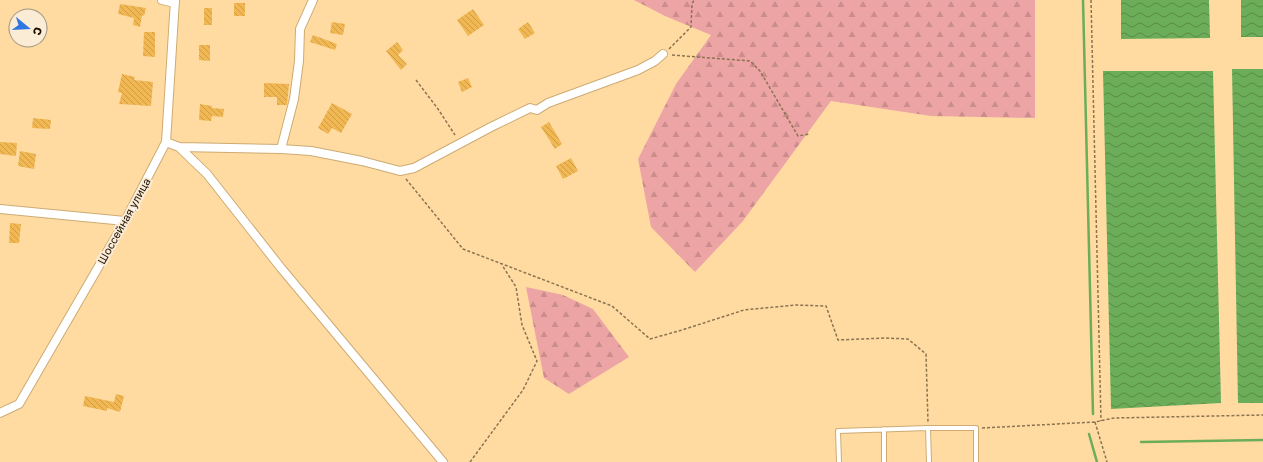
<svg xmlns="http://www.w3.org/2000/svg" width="1263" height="462" font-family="'Golos Text',sans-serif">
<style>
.forest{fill:url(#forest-firs)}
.water{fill:url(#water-waves)}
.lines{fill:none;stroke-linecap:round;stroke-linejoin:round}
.stream{stroke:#6cad59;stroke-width:2.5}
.building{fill:url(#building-back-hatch)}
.lane-casing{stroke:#cdab73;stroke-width:6}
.street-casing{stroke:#cdab73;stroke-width:10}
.path{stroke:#8a734f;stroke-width:1.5;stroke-dasharray:3 2;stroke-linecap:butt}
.lane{stroke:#fff;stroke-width:4}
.street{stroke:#fff;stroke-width:8}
.labels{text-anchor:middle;stroke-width:4;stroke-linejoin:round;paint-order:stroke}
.street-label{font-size:11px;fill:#1b0f00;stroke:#fbecd6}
</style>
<defs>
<pattern id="forest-firs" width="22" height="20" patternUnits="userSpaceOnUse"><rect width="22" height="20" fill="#eda4a5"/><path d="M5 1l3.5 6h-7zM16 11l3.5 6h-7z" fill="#cb8c8c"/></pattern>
<pattern id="water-waves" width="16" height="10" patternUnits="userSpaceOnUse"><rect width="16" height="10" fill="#6cad59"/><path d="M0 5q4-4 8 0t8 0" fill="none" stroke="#588b47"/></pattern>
<pattern id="building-back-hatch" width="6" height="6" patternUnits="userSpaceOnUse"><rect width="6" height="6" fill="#f1b752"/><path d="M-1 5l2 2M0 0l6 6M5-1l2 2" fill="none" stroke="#ce9c46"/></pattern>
</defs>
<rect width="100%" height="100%" fill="#ffdba2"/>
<path class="forest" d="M634 0H1035V118L931 116 831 101 743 221 695 272 651 227 638 159 676 84 711 35 665 16Z
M526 287 563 295 593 309 629 357 569 394 544 378Z"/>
<path class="water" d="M1121 0H1209L1210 38 1121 39Z
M1241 0H1263V37H1241Z
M1232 69H1263V403H1238Z
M1103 71H1213L1221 403 1111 409Z"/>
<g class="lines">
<path class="stream" d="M1083 0 1093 414
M1089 434 1097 462
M1141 442 1263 440"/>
</g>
<path class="building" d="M234 3H245V16H234Z
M120 4 146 8 144 16 142 15 140 27 133 25 134 18 118 14Z
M204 8H212V25H204Z
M473 9 484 25 468 36 457 20Z
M332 22 345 24 343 35 330 33Z
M528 22 535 33 525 39 518 29Z
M144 32H155V57L143 56Z
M313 35 337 44 335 50 310 42Z
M397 42 403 50 398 55 407 64 401 70 386 51Z
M199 45H210V61L199 60Z
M122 74 135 77 134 80 153 82 151 106 119 104 122 93 118 92Z
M468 78 472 87 462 92 458 82Z
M264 83 289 84 287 105H277V97H264Z
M332 103 352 114 341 133 332 128 328 134 318 128Z
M200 104 212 106V108L224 109 223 117 212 116 211 121 199 120Z
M33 118 51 120 50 129 32 128Z
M549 122 562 144 555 149 541 127Z
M0 142 17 143 16 156 0 154Z
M20 151 36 154 34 169 18 166Z
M571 158 578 171 563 179 556 166Z
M10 223 21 224 19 243H9Z
M116 394 124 396 120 412 107 408V411L83 406 85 396 114 402Z"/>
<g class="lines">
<defs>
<path id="lane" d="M928 428 929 462
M884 429V462
M839 462 838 431 928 428H976V462"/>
<path id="street" d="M162 0 175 3
M166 142 179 147 281 149 311 151 362 161 400 171 414 168 491 127 530 108 537 110 548 103 638 70 655 61 663 54
M179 147 207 174 281 268 443 462
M281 149 294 99 299 61 300 29 313 0
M0 209 125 221
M0 413 19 404 125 221 166 142 175 0"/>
</defs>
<use href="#lane" class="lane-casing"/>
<use href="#street" class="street-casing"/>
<path class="path" d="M1091 0 1101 421
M669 49 691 27 692 4 694 0
M672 55 750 61 760 71 798 136 810 134
M416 80 438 109 455 135
M406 179 463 249 612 306 650 339 682 330 744 310 795 305 826 306 838 340 885 338 908 339 926 354 928 422
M1095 422 1107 462
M982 428 1095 422 1114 418 1263 415
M470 462 523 390 537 361 522 325 516 287 502 265"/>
<use href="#lane" class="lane"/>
<use href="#street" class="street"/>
</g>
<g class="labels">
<g class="street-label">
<text transform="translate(124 221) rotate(-61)" y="4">Шоссейная улица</text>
</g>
</g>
<g transform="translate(28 28) rotate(108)"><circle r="19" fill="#fbecd6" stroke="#a19480"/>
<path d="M0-3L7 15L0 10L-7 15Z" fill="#3077e4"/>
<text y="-6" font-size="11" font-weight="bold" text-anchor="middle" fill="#1b0f00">С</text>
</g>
</svg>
